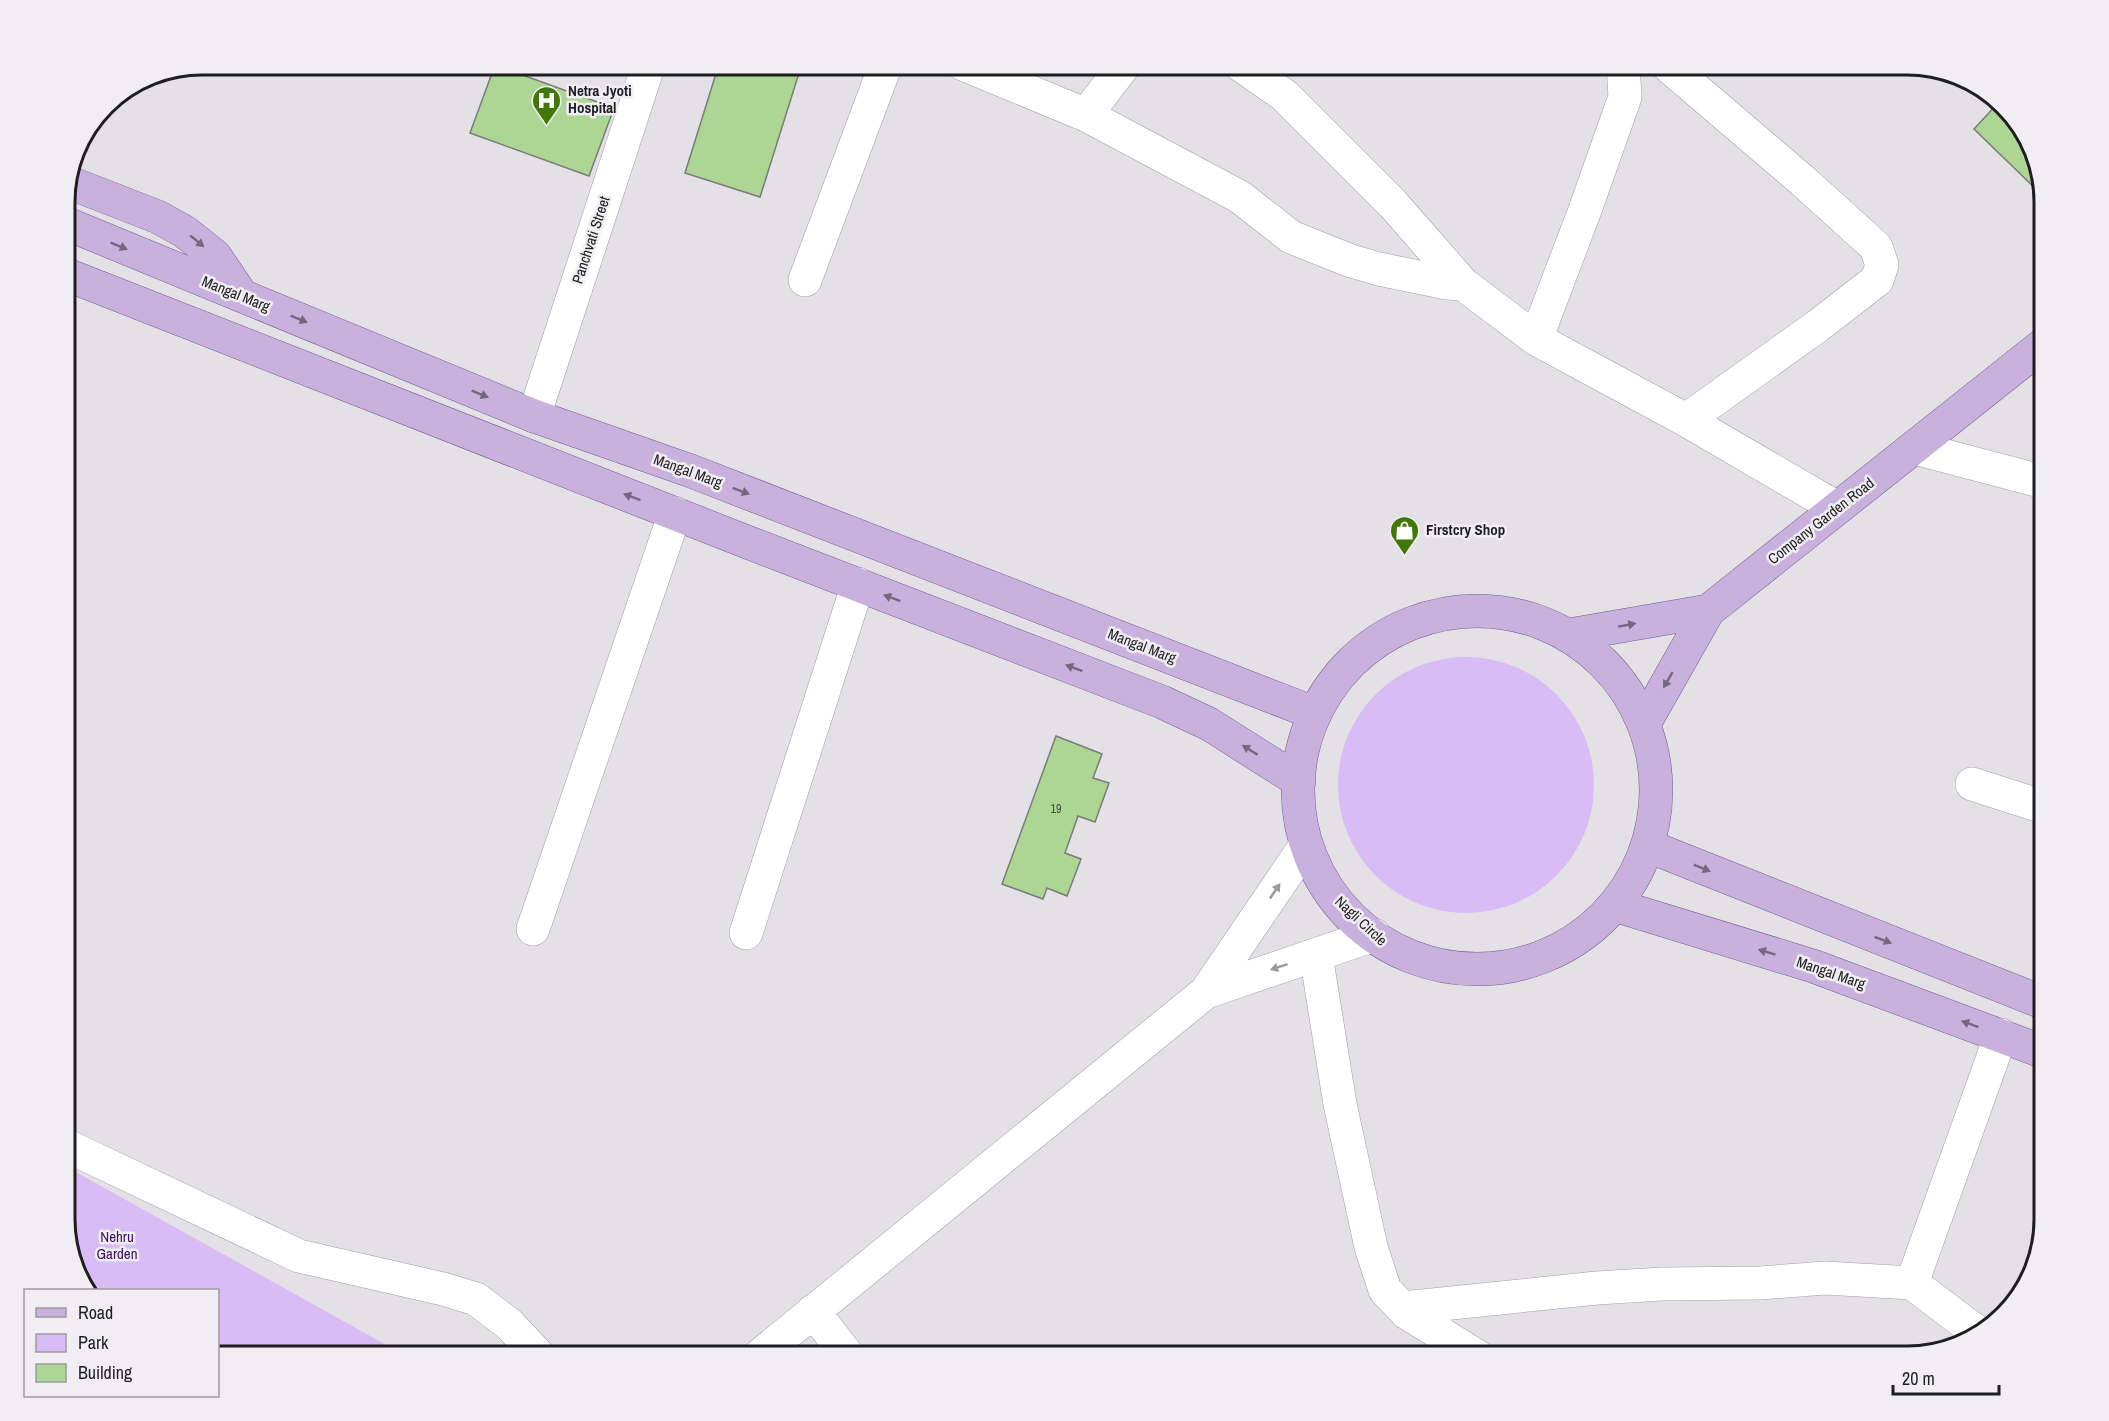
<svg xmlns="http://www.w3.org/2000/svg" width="2109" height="1421" font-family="'Archivo Narrow',sans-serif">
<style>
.green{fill:#d9bbf5}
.building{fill:#add594;stroke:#797c77;stroke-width:1.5}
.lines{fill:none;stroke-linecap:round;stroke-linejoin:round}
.minor-casing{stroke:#a19ea4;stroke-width:34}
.major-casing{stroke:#765b8d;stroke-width:34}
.minor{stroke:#fff;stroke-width:33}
.major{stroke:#c9b1de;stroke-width:33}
.oneway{fill:#74677e}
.oneway2{fill:#9a999a}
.labels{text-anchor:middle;stroke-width:5;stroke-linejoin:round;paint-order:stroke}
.number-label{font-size:12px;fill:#424b3c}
.poi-label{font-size:15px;font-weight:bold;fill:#1e1d1f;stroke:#f0edf3;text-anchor:start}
.street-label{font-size:15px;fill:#1e1d1f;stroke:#f0edf3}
.park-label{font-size:15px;fill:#3d0e5b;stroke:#f0edf3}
.rim{fill:none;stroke:#1e1d1f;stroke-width:3}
</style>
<rect width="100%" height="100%" fill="#e3e0e6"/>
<path class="green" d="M1338 785a128 128 0 1 1 256 0a128 128 0 1 1-256 0Z
M65 1166 406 1356H218V1290H86L83 1287 65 1228Z"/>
<path class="building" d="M719 64H782L800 70 760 197 685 173Z
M495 65 614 108 589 176 470 133Z
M1998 103 2026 134 2043 196 1974 129Z
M1056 736 1102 754 1093 778 1109 783 1095 822 1078 816 1065 853 1081 859 1067 896 1047 888 1043 899 1002 884Z"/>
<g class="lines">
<defs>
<path id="minor" d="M963 64 1086 115 1240 197 1291 237 1351 261 1379 269 1447 283 1463 284 1536 339 1686 420 1837 508
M1239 64 1284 95 1393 204 1463 284
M1666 64 1803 181 1876 247 1882 265 1877 280 1819 325 1686 420
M1086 115 1125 64
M805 280 886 64
M1536 339 1585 210 1625 97 1623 64
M534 416 649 64
M1915 448 2044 482
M1972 784 2044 807
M533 929 675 513
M746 933 858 584
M1316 955 1340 1104 1371 1247 1385 1290 1407 1313 1477 1356
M1206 992 1374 935
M65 1145 299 1256 443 1289 476 1299 509 1324 539 1356
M1912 1283 2001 1035
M1403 1308 1597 1288 1662 1284 1760 1283 1825 1278 1912 1283 1978 1333
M813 1311 848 1356
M759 1356 1206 992 1306 845"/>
<path id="major" d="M68 182 158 217 185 232 215 256 242 296
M65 223 534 416 691 471 1314 713
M65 274 747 542 1162 702 1209 724 1299 781
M1298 790a179 179 0 1 1 358 0a179 179 0 1 1-358 0Z
M1569 635 1708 611 2044 344
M1644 724 1708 611
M1648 846 2044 1003
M1614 905 1813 966 2044 1052"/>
</defs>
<use href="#minor" class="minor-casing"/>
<use href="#major" class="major-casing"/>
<use href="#minor" class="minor"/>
<use href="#major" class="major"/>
</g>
<defs><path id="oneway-solid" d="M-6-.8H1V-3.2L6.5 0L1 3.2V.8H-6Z" transform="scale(1.5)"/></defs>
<g class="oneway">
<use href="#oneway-solid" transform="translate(197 241) rotate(39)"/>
<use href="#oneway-solid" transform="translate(119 246) rotate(22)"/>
<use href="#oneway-solid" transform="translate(299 319) rotate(22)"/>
<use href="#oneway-solid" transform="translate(480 394) rotate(22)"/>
<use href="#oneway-solid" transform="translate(741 491) rotate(21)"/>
<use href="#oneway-solid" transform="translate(632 497) rotate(-159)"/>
<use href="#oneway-solid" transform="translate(892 598) rotate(-159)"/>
<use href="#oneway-solid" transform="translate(1627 625) rotate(-10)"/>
<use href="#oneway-solid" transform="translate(1074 668) rotate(-159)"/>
<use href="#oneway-solid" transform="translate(1668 680) rotate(120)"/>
<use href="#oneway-solid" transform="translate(1250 750) rotate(-148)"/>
<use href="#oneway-solid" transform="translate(1702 868) rotate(22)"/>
<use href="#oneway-solid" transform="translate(1883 940) rotate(21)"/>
<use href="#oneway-solid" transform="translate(1767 952) rotate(-163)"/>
<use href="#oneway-solid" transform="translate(1970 1024) rotate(-160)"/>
</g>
<g class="oneway2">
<use href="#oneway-solid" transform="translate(1275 891) rotate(-56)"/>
<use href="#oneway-solid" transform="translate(1279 967) rotate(162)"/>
</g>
<defs>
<symbol id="hospital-pin" viewBox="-11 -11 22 30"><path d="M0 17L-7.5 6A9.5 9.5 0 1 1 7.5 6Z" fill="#417707" stroke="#f0edf3"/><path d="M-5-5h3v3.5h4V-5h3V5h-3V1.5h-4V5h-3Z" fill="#fff"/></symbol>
<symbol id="shop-pin" viewBox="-11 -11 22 30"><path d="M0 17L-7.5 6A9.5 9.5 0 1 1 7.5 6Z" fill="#417707" stroke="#f0edf3"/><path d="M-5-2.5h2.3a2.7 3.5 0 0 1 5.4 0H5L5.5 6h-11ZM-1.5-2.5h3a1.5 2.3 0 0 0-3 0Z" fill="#fff"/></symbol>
</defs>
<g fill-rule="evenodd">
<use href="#hospital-pin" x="530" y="84" width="33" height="45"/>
<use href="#shop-pin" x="1388" y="514" width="33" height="45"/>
</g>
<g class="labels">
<g class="number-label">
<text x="1056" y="813">19</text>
</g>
<g class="poi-label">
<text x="568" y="96">Netra Jyoti<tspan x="568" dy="17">Hospital</tspan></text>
<text x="1426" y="535">Firstcry Shop</text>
</g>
<g class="street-label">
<text transform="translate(591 240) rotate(-72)" y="5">Panchvati Street</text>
<text transform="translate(236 294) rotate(22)" y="5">Mangal Marg</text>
<text transform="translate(688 471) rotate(20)" y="5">Mangal Marg</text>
<text transform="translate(1821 521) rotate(-38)" y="5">Company Garden Road</text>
<text transform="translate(1142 646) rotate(21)" y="5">Mangal Marg</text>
<text transform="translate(1361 921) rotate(43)" y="5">Nagli Circle</text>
<text transform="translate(1831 973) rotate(19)" y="5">Mangal Marg</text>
</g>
<g class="park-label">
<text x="117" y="1242">Nehru<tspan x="117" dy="17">Garden</tspan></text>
</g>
</g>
<path d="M0 0H2109V1421H0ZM202 75H1907A127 127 0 0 1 2034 202V1219A127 127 0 0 1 1907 1346H202A127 127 0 0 1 75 1219V202A127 127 0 0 1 202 75Z" fill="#f0edf3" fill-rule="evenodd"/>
<path class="rim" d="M202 75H1907A127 127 0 0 1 2034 202V1219A127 127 0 0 1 1907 1346H202A127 127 0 0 1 75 1219V202A127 127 0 0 1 202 75Z"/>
<rect x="24" y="1289" width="195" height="108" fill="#f0edf3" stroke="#9c9a9e" stroke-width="1.5"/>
<rect x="36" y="1308" width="30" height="9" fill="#c9b1de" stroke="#9c9a9e" stroke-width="1.5"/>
<text x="78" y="1319" font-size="18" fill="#1e1d1f">Road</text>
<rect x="36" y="1334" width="30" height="18" fill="#d9bbf5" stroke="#9c9a9e" stroke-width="1.5"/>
<text x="78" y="1349" font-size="18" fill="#1e1d1f">Park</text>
<rect x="36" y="1364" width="30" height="18" fill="#add594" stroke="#9c9a9e" stroke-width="1.5"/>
<text x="78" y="1379" font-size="18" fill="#1e1d1f">Building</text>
<path d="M1893 1385v9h106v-9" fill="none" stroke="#1e1d1f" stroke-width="3"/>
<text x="1902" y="1385" font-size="18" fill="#1e1d1f" stroke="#f0edf3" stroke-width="4.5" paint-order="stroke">20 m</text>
</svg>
